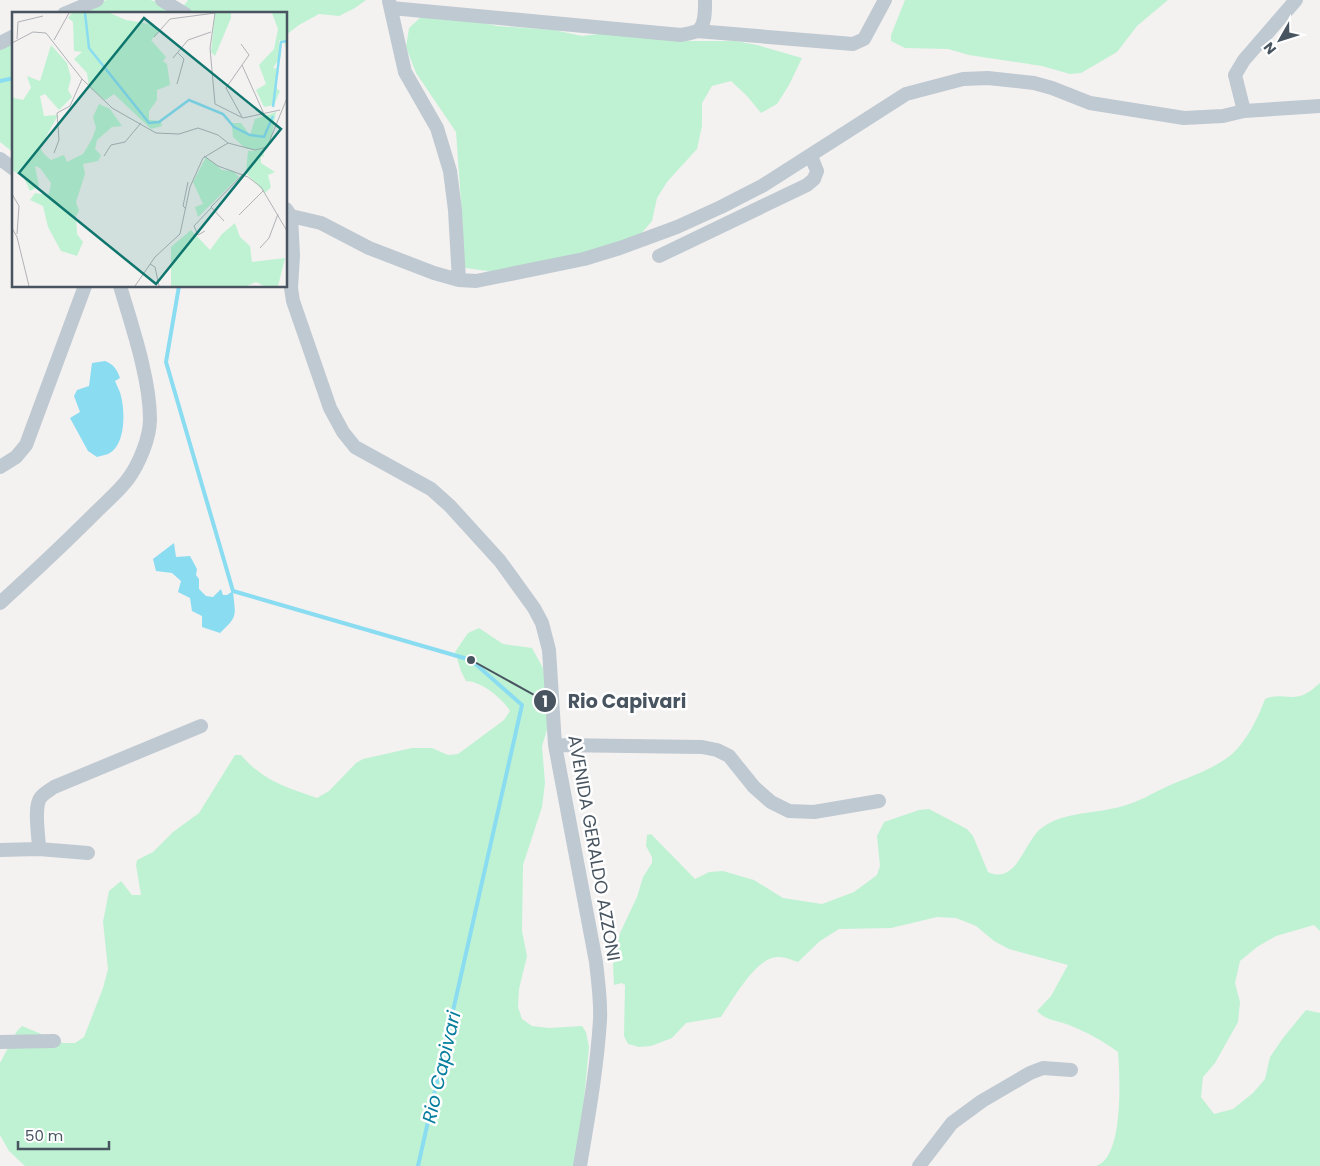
<svg xmlns="http://www.w3.org/2000/svg" width="1320" height="1166" font-family="Poppins,sans-serif">
<style>
.green{fill:#bff2d3}
.water{fill:#8adcf1}
.lines{fill:none;stroke-linecap:round;stroke-linejoin:round}
.stream{stroke:#8adcf1;stroke-width:4}
.minor{stroke:#bfc9d1;stroke-width:14}
.labels{text-anchor:middle;stroke-width:5;stroke-linejoin:round;paint-order:stroke}
.street-label{font-size:18px;fill:#485560;stroke:#fff}
.water-label{font-size:19px;font-style:italic;fill:#067e9e;stroke:#fff}
.inset-river{fill:none;stroke:#8adcf1;stroke-width:2.5}
.inset-road{fill:none;stroke:#afb3b7;stroke-width:1}
.view{fill:#0f766e;fill-opacity:0.15;stroke:#0f766e;stroke-width:2.5}
.inset-edge{fill:none;stroke:#485560;stroke-width:2.5}
.leader{fill:none;stroke:#485560;stroke-width:2}
.callout-dot{fill:#485560;stroke:#fff;stroke-width:2}
.mark-label{font-size:15px;text-anchor:middle;font-weight:bold;fill:#fff}
.callout-label{font-size:19px;text-anchor:middle;font-weight:bold;fill:#485560;stroke:#fff;stroke-width:5;stroke-linejoin:round;paint-order:stroke}
</style>
<rect width="100%" height="100%" fill="#f4f1f1"/>
<path class="green" d="M108 0H150L182 8 188 0H366L355 8 339 16 319 14 299 25 286 35V14H68L97 2Z
M905 0H1168L1137 26 1117 52 1081 73 1070 74 1042 66 969 55 948 49 905 48 891 41V35Z
M447 15 497 26 554 30 582 36 616 32 677 41H736L757 45 802 58 789 85 777 104 761 113 747 96 731 81 712 86 702 103V126L697 149 667 182 657 198 652 221 640 235 620 251 495 272 458 267 461 256 463 230 456 132 416 73 406 47 409 28 421 17Z
M14 38V153L0 142V46Z
M479 628 503 644 532 648 543 668 550 720 542 746 545 783 542 807 523 865 522 931 527 956 519 989 518 1007 522 1019 532 1026 549 1028 582 1026 586 1032 589 1047 583 1110 582 1166H25L9 1151 0 1135V1063L17 1031 22 1026 63 1043H75L84 1037 103 988 108 969 103 922 109 891 121 881 132 895H141L136 865 137 860 153 852 173 832 199 813 235 755H241C263 781 286 787 317 798L329 791 356 763 363 759 412 748H432L448 755 458 754 504 720 510 711C503 699 481 681 466 681L461 671 455 652 468 633Z
M1320 683V931L1314 925 1276 936 1257 947 1240 961 1235 983 1240 1002 1238 1022 1215 1063 1203 1077 1201 1097 1214 1114 1233 1109 1253 1093 1265 1079 1270 1057 1283 1038 1306 1010 1320 1013V1166H1096C1124 1158 1120 1077 1118 1052 1103 1041 1087 1032 1069 1025 1056 1020 1047 1021 1037 1011L1051 996 1068 965 1009 949 994 941 976 926 956 918 937 917 891 928 839 929 820 941 798 962C792 960 785 957 779 957 757 955 732 1001 721 1017L686 1023 672 1038 651 1046 639 1047 628 1044 624 1036 625 985 622 983 614 985 613 965 620 933 637 897 643 877 652 863V857L646 846 647 835 651 834 695 879 709 872 723 871 754 880 783 898 822 904 854 892 877 875 880 866 877 836 884 822 919 810 929 809 967 829 973 836 988 872C1018 886 1024 839 1043 827 1066 811 1096 814 1123 806 1138 802 1153 793 1168 786 1189 777 1214 769 1232 754 1247 740 1258 718 1265 699 1278 693 1287 699 1300 696 1308 694 1314 688 1320 683Z"/>
<path class="water" d="M105 361C113 364 117 369 120 378L115 381C117 386 120 391 121 396 125 411 126 446 108 454 105 455 100 456 97 457L88 451 70 418 80 412 74 396 77 390 89 386 92 363Z
M174 543 176 557 190 556 197 569 196 575 199 579V589L206 596 213 597 221 589 223 595H227L233 591C235 616 239 615 220 633L202 627V616L192 611 190 598 178 592 181 581 172 573 156 571 153 559Z"/>
<g class="lines">
<path class="stream" d="M0 81 14 78
M179 286 166 362 233 591 471 660 522 705 418 1166"/>
<path class="minor" d="M162 0 185 14
M389 1 405 72 437 128 450 171 455 210 459 280
M391 8 681 35C686 34 693 33 697 31 706 26 705 8 705 0
M64 14 97 0
M697 31 853 44 864 39 885 0
M0 43 14 36
M1244 111 1235 75 1244 60 1296 0
M0 159 14 169
M286 209 291 216 321 223 369 248 434 273 459 280 476 281 584 259 620 248 677 227 721 207 762 186 906 94 963 79 988 78 1034 83 1052 88 1090 103 1184 118 1223 116 1244 111 1320 106
M291 216 293 255 291 288 293 301 330 408 343 432 355 447 431 489 450 506 500 561 534 608 542 623 549 650 555 745 596 962C598 981 601 1001 600 1020 597 1069 588 1118 580 1166
M659 256 807 185 814 179 817 171 811 156
M0 467 16 457 26 445 85 286
M0 603C33 573 65 543 96 512 107 501 119 491 128 479 139 464 150 438 150 419 150 379 132 326 120 286
M555 745 702 747 717 750 729 756 754 787 771 802 789 811 814 812 879 801
M39 849C39 837 33 806 41 797 44 793 50 790 54 787L201 726
M0 850 39 849 88 853
M0 1042 54 1041
M919 1166 952 1123 982 1101 1030 1073 1043 1068 1071 1070"/>
</g>
<g class="labels">
<g class="street-label">
<text transform="translate(594 848) rotate(80)" y="6">AVENIDA GERALDO AZZONI</text>
</g>
<g class="water-label">
<text transform="translate(441 1067) rotate(-77)" y="7">Rio Capivari</text>
</g>
</g>
<g transform="translate(12 12)">
<rect width="275" height="275" fill="#f4f1f1"/>
<path d="M60 1H98L114 8 143 13 146 21 139 28 154 45 151 49 155 52 158 73 145 78V88L137 99V108L149 109 150 114 139 117 102 82 93 88 77 75 75 61 62 47 70 40 62 39 61 10 56 6ZM203 1H219V6L203 44 199 40ZM260 1H275V40L272 30 267 28 269 44 261 56 267 57 264 76 268 79 262 93 252 95 244 78 254 72 247 53 262 37 266 17ZM39 33 55 51 59 66 56 78 60 85 47 98 33 82 28 84 32 104 46 103 28 136 32 142 39 148 52 143 55 150 71 142 80 127 84 116 81 105 87 92 98 97 110 114 100 115 85 128 83 137 89 143 86 149 71 152 73 162 64 190 67 199 64 204 65 222 71 230 65 244 49 239 36 215 31 194 18 188 23 181 36 183 38 178 39 171 28 156 23 154 27 174 18 179 12 166 0 158V82L2 86 11 88 19 76 15 64 28 69ZM264 100 259 128 251 138 252 145 249 144V151L263 160 256 163 259 175 253 181 234 161 236 139H244L233 136 221 125 220 114V111H229L238 123 243 107ZM194 145 210 158 221 159 227 165 186 205 183 195 191 192 181 170ZM223 211 228 225 238 234 240 250 273 246 266 274H252L244 270 235 274H159V235L179 218 198 238 210 222Z" fill="#bff2d3"/>
<path class="inset-river" d="M73 1 77 36 137 111 147 110 177 88 211 102 222 115 238 123 252 125 261 104M261 95 269 30 275 29"/>
<path class="inset-road" d="M203 1 198 36 203 92 231 106 268 98M142 25 158 7 203 1M5 27 6 10 31 4M42 28 57 1M0 31 21 20 34 21 70 67 100 96 144 121 167 122 186 116 206 123 216 131M229 32 237 43 214 76 230 105M161 46 176 28 199 20M230 53 252 102M165 72 172 47 166 41M42 141 47 128 45 101 58 94 70 67M92 144 99 133 113 130 129 111M192 144 206 154 236 165 249 175 275 219M0 182 7 194 5 222M174 197 171 194 176 170M227 203 252 178M212 209 199 195 231 162M0 216 5 225 17 274M193 219 186 223 182 214 199 196M248 236 257 226 266 202M138 252 143 255 147 274M123 274 143 245 168 222 178 175 191 146 216 131 243 138 255 135 275 86"/>
<path class="view" d="M132 6 269 117 144 272 7 161Z"/>
<rect width="275" height="275" class="inset-edge"/>
</g>
<path class="leader" d="M471 660L545 701"/>
<g class="callout-dot">
<circle cx="471" cy="660" r="5"/>
<circle cx="545" cy="701" r="12"/>
</g>
<g class="mark-label">
<text x="545" y="707">1</text>
</g>
<g class="callout-label">
<text x="627" y="708">Rio Capivari</text>
</g>
<g transform="translate(1280 40) rotate(231)" stroke="#ffffff" stroke-width="4" paint-order="stroke">
<path d="M0-4L9 19L0 12L-9 19Z" fill="#485560"/>
<text y="-8" font-size="14" font-weight="bold" text-anchor="middle" fill="#485560">N</text>
</g>
<path d="M18 1141v8h91v-8" fill="none" stroke="#485560" stroke-width="2.5"/>
<text x="25" y="1141" font-size="15" fill="#485560" stroke="#ffffff" stroke-width="4" paint-order="stroke">50 m</text>
</svg>
